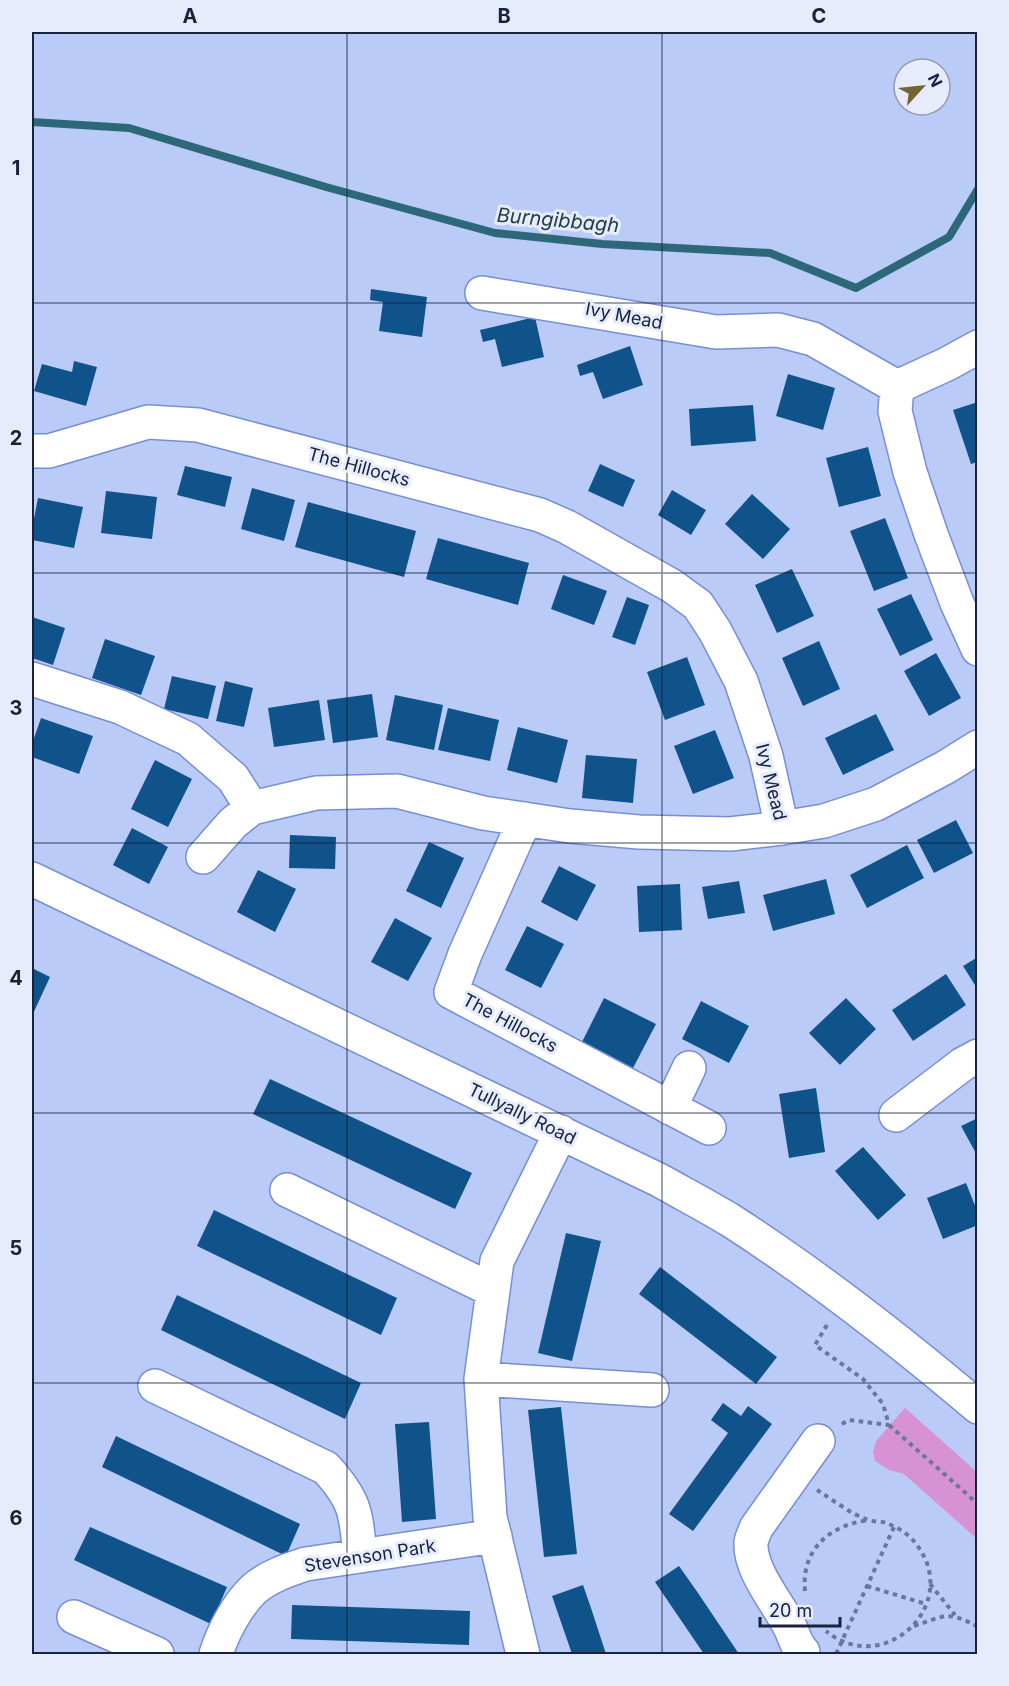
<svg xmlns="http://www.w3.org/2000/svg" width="1009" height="1686" font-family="Inter,sans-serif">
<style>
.park{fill:#d792d3}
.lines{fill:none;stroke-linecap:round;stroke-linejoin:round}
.stream{stroke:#2d6879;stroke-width:8}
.building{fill:#10538a}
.minor-casing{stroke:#768ed5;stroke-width:36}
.path{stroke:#6a779b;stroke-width:4;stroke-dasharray:4.5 4.5;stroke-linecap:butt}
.minor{stroke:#fff;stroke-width:33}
.grid{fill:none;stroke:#18213d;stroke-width:1.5;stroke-opacity:0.55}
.labels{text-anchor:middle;stroke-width:6;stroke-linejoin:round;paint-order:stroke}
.street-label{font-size:18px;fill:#18213d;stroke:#e6ecfc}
.water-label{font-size:20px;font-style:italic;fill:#243e42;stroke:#e6ecfc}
.neatline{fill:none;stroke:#18213d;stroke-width:2}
.grid-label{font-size:20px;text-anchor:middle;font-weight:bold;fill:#18213d}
</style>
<rect width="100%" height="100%" fill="#bacbf8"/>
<path class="park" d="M905 1408 977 1472V1539L904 1474 889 1470 875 1461 873 1451 877 1440Z"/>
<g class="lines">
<path class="stream" d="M32 122 129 128 326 187 495 233 602 244 770 253 856 288 949 237 978 189"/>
</g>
<path class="building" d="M371 289 427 297 422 337 379 331 383 302 370 300Z
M535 317 544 357 502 367 495 339 483 342 480 330Z
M630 346 643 385 603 399 593 372 580 376 577 365Z
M74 361 97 367 86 406 34 391 42 364 72 372Z
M788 374 835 388 823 430 776 416Z
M978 402V462L971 464 953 410Z
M753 405 756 441 691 446 689 409Z
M868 447 881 496 839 507 826 458Z
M600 464 635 480 623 507 588 491Z
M185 466 232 477 225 507 177 495Z
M252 488 295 500 284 541 241 529Z
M672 490 706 510 691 535 658 515Z
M106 491 157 497 152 539 101 533Z
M752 494 790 529 763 559 725 524Z
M38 498 83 507 74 548 32 540V529Z
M308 502 416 531 404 577 295 547Z
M885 518 908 578 874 591 850 531Z
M438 538 529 563 518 605 426 579Z
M792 569 814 616 777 633 755 585Z
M563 575 607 591 594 625 551 609Z
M911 594 933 640 900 656 877 609Z
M627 597 649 605 635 645 612 637Z
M32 617 65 628 53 665 32 658Z
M105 639 155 656 141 695 92 678Z
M819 641 840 689 803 706 782 658Z
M936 653 961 698 929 716 904 671Z
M687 657 705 705 665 720 647 672Z
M172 676 216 686 208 719 164 709Z
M225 681 253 688 244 727 216 721Z
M372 694 378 737 333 743 327 700Z
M395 695 443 705 434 750 386 740Z
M319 700 325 740 274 747 268 708Z
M448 708 499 720 490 761 438 750Z
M876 714 894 750 843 775 825 738Z
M41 718 93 736 79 774 32 757V744Z
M518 727 568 740 557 783 507 770Z
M715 730 734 778 693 794 674 746Z
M586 755 637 759 633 803 582 798Z
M155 760 192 779 168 827 131 809Z
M956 820 973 853 934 873 917 840Z
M132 828 168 847 149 884 113 865Z
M290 835 336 837 335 869 289 868Z
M429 842 464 858 441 908 406 891Z
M907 845 924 878 867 908 850 875Z
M559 866 596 885 577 921 541 902Z
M258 870 296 889 275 932 237 912Z
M826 879 835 914 773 931 763 895Z
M739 881 745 913 708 919 702 887Z
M680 884 682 930 639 932 637 886Z
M395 918 432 938 408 981 371 962Z
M527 926 564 944 541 988 505 970Z
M978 957V990L963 966Z
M32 968 50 977 32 1016Z
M946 974 966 1005 913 1041 892 1010Z
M604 998 656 1024 633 1068 582 1042Z
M846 998 876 1029 840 1065 809 1033Z
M701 1001 749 1026 729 1063 682 1039Z
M270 1079 472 1173 455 1209 253 1114Z
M816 1088 825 1152 789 1158 779 1094Z
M978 1118V1157L961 1126Z
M863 1147 906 1195 878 1220 835 1171Z
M966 1183 978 1213V1225L943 1239 927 1198Z
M214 1210 397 1298 381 1335 197 1246Z
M566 1233 601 1241 572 1361 538 1353Z
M660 1267 777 1357 756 1384 639 1294Z
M177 1295 361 1383 345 1419 161 1330Z
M723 1403 741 1416 748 1406 772 1424 693 1531 669 1514 728 1433 711 1420Z
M561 1407 577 1554 544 1557 528 1410Z
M429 1422 436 1519 402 1522 395 1424Z
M116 1436 300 1524 286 1556 102 1467Z
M90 1527 227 1587 211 1624 74 1560Z
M679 1566 698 1593 739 1654H704L674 1610 655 1582Z
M583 1585 591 1608 606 1654H572L552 1596Z
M292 1605 470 1611 469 1645 291 1639Z"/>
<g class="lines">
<defs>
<path id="minor" d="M482 293 716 332 778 330 813 339 897 387 895 411 910 472 931 534 957 603 978 649
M897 387 947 364 978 347
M32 451H49L148 422 198 425 540 515 567 527 672 586 698 605 715 631 741 681 766 756 782 828
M32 679 120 707 188 739 233 778 252 808
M525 819 465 954 451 992 709 1128
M203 857 233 823 252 808 316 793 397 791 483 813 570 826 639 832 730 834 782 828 824 821 876 804 946 767 978 747
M32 879 659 1180C682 1193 707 1206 730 1220 817 1276 899 1340 978 1407
M670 1108 689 1068
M896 1115 963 1064 978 1056
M287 1190 492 1290
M481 1379 652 1390
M155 1386 326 1468C356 1501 356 1513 360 1556
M74 1617 157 1654
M216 1654C223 1632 237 1605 254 1589 269 1576 288 1570 306 1564L495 1536
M523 1654 490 1517 481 1379 497 1261 561 1132
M801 1654 803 1652C795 1644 795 1637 790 1627 778 1603 749 1570 751 1542 752 1537 755 1532 756 1528L818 1441"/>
</defs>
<use href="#minor" class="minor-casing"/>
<path class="path" d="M827 1325 815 1345 863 1379 883 1404 889 1425 849 1420 840 1425
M889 1425 978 1504
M817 1490C833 1500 851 1514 868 1520 874 1522 881 1521 886 1523 897 1527 909 1534 916 1544 963 1603 885 1679 826 1631
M930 1584 955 1615
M867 1586 926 1604
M805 1591C801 1549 830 1525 869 1520
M914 1626C944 1616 948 1610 978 1627
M836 1654 894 1527"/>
<use href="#minor" class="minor"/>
</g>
<path class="grid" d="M347 32V1654M662 32V1654M32 303H978M32 573H978M32 843H978M32 1113H978M32 1383H978"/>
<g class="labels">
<g class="street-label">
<text transform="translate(624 316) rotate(11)" y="6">Ivy Mead</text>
<text transform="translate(359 467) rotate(15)" y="6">The Hillocks</text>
<text transform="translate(771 782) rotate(76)" y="6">Ivy Mead</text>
<text transform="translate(510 1023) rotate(28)" y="6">The Hillocks</text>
<text transform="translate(522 1114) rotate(26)" y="6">Tullyally Road</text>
<text transform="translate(370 1556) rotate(-9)" y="6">Stevenson Park</text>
</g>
<g class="water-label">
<text transform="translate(558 220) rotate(5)" y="7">Burngibbagh</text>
</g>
</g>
<rect width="1009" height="1686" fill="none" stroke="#e6ecfc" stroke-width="66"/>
<g transform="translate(922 87) rotate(63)"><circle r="28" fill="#e6ecfc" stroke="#949bb0" stroke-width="1.5"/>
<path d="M0-4.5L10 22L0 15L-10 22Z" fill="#766432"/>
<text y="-9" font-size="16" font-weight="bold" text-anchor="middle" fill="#18213d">N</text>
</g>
<path d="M760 1617v9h80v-9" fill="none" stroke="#18213d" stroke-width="3"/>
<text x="769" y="1617" font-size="18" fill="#18213d" stroke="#e6ecfc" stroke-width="4.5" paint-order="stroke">20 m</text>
<rect x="33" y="33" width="943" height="1620" class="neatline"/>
<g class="grid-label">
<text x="190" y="23">A</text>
<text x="504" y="23">B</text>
<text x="819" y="23">C</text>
<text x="16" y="175">1</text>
<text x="16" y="445">2</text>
<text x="16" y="715">3</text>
<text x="16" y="985">4</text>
<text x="16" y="1255">5</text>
<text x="16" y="1525">6</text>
</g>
</svg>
